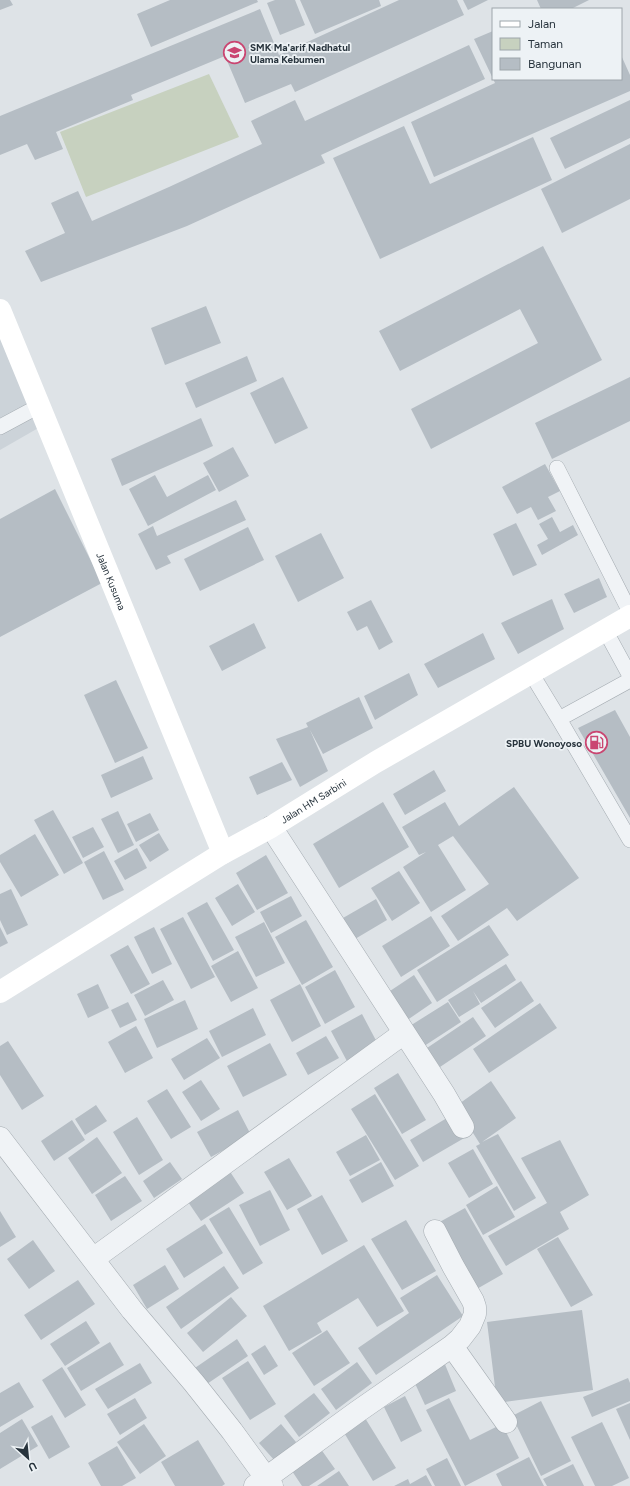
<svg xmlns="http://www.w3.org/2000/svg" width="630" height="1486" font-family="Figtree,sans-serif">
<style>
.built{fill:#ccd3d9}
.green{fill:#c7d1bf}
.building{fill:#b5bdc4}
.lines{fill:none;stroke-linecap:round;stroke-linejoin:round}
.lane-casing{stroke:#a4abb1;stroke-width:16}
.street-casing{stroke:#a4abb1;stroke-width:23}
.lane{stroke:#f0f3f6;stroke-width:15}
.street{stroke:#f0f3f6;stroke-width:22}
.secondary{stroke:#fff;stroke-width:22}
.labels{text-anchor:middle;stroke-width:3.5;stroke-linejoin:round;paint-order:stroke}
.poi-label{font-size:10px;font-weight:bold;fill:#28343d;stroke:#edf2f5;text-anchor:start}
.street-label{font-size:10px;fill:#28343d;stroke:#edf2f5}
</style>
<rect width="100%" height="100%" fill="#dee3e7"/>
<path class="built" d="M0 310 47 423 0 450Z"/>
<path class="green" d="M209 74 239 137 86 197 60 132Z"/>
<path class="building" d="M0 0H10L13 5 0 10Z
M170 0H257L258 2 151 47 137 14Z
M275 0H295L305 25 280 35 267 3Z
M300 0H379L381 6 315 34Z
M399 0H457L464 15 295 92 291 84 245 103 225 56 131 95 133 100 56 132 63 149 35 160 27 144 0 155V116L260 9 279 55Z
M463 0H488L468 10Z
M537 0H589L571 9H541Z
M493 31V79H621V55L630 75V91L434 177 411 122 495 83 474 39Z
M469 45 485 79 321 155 325 163 187 226 41 282 25 251 65 233 51 203 78 191 92 221 169 187 262 144 251 121 295 100 305 121Z
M630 100V138L565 169 550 138Z
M404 126 430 184 533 137 552 180 380 259 333 158Z
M630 144V199L562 233 541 189Z
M543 246 602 360 431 449 411 409 538 343 520 309 400 371 379 331Z
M206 306 221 343 165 365 151 328Z
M247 356 257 381 196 408 185 383Z
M283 377 308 428 275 444 250 393Z
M630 377V421L552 459 535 423Z
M201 418 213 446 122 486 111 459Z
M233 447 249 476 219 492 203 463Z
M545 464 560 491 548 497 556 511 538 520 531 507 517 514 502 487Z
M155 475 167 497 208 475 216 490 148 526 129 489Z
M55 489 102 583 0 637V519Z
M236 500 246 520 167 556 171 563 156 570 138 534 153 526 157 536Z
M552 517 560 532 573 525 578 535 542 555 537 545 548 539 539 524Z
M516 523 537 565 513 576 493 534Z
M248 527 264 560 200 591 184 559Z
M321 533 344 578 298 602 275 556Z
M599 578 607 597 574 613 564 594Z
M552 599 564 629 518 654 501 623Z
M371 600 393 642 379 650 367 626 357 631 347 612Z
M254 623 266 648 222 671 209 646Z
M483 633 495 659 438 688 424 664Z
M409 673 418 695 375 720 364 696Z
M116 680 148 748 115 763 84 695Z
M359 697 373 728 323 754 310 730 328 771 300 787 276 739 308 727 306 723Z
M615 710 630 737V818L578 728Z
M143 756 153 779 111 798 101 775Z
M282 762 292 780 257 795 249 777Z
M434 770 446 791 405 815 393 794Z
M514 787 579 878 517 921 507 908 458 941 441 916 489 884 453 836 438 845 466 890 431 912 403 867 426 852 419 855 402 827 445 802 459 826Z
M383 802 409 847 339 888 313 844Z
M53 810 83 863 64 874 34 820Z
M118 811 134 845 118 853 101 819Z
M150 813 159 830 136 842 127 824Z
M93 827 104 847 83 858 72 837Z
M159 833 169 850 150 862 139 845Z
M35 834 59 875 21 897 0 862V855Z
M137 848 147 868 125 880 114 861Z
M104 851 124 890 103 900 84 862Z
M266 855 288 893 257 910 236 873Z
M399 871 420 903 392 921 371 888Z
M238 884 255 912 232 926 215 898Z
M11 889 28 925 7 935 0 920V894Z
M291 896 302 916 271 933 260 912Z
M376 899 387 920 355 939 343 918Z
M207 902 234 950 213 961 187 913Z
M431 916 450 946 401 977 382 946Z
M183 917 215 977 191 989 160 929Z
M306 920 333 967 302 985 275 937Z
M264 922 285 963 256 977 235 937Z
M489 925 509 955 437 1002 417 970Z
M0 927 8 943 0 947Z
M154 927 172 964 152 974 134 937Z
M128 945 150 984 131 994 110 955Z
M238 951 258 988 231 1002 211 966Z
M506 964 516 980 481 1003 473 991 480 1004 459 1017 448 1000Z
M335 970 355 1007 325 1024 305 987Z
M414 975 432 1003 403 1023 384 995Z
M163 980 174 1000 145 1016 134 995Z
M521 981 534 1001 495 1028 481 1008Z
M98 984 109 1008 88 1018 77 994Z
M300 984 321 1026 292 1042 270 1000Z
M185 1000 198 1029 157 1048 144 1019Z
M128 1002 137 1020 120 1028 111 1010Z
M448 1002 461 1022 418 1050 405 1029Z
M540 1003 557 1028 489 1073 473 1049Z
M253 1008 266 1035 222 1057 209 1031Z
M362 1014 380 1048 349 1065 331 1031Z
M473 1017 486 1036 440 1067 427 1048Z
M136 1026 153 1058 125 1073 108 1042Z
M326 1036 339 1058 308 1075 296 1053Z
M207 1038 220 1058 184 1080 171 1059Z
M8 1041 44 1096 22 1110 0 1075V1046Z
M270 1043 287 1075 243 1097 227 1066Z
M398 1073 426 1120 402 1134 374 1088Z
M201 1080 220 1109 201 1121 182 1092Z
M491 1081 516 1118 482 1142 498 1134 536 1198 514 1211 476 1146 480 1144 456 1106Z
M167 1089 191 1127 171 1139 147 1101Z
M375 1094 419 1166 395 1180 351 1109Z
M96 1105 107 1121 85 1135 75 1119Z
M238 1110 251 1135 211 1157 197 1132Z
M452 1115 466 1137 423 1162 410 1140Z
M137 1117 163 1160 139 1175 113 1132Z
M72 1120 85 1140 54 1161 41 1141Z
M366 1135 380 1160 350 1176 336 1152Z
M97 1137 122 1173 92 1194 68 1158Z
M560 1140 589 1195 560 1212 569 1229 506 1266 488 1236 547 1203 521 1158Z
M473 1149 493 1184 469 1198 448 1163Z
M289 1158 312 1196 287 1210 264 1172Z
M170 1162 182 1179 154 1198 143 1181Z
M381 1162 394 1186 362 1203 349 1180Z
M227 1167 244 1193 201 1221 184 1196Z
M125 1176 142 1201 111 1221 95 1195Z
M497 1186 515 1217 483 1235 466 1205Z
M270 1190 290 1230 260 1246 239 1205Z
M322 1195 348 1241 322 1255 297 1209Z
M229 1207 263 1263 243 1275 209 1219Z
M465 1208 503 1274 475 1290 436 1224Z
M0 1211 16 1237 0 1247Z
M406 1220 436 1271 402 1290 371 1239Z
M205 1224 223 1253 184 1278 166 1249Z
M558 1237 593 1295 571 1307 537 1249Z
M33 1240 55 1271 29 1289 7 1259Z
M364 1245 404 1311 377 1327 358 1298 317 1323 322 1332 289 1351 263 1306Z
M165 1265 179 1289 147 1309 133 1285Z
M224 1266 239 1288 181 1329 166 1307Z
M437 1275 463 1316 376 1375 358 1348 409 1313 400 1298Z
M78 1280 95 1304 41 1340 24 1315Z
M231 1297 247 1316 203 1352 187 1333Z
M582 1310 593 1390 497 1403 487 1322Z
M86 1321 100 1343 65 1366 50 1344Z
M327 1330 350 1363 314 1386 292 1353Z
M237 1339 248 1356 204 1386 192 1370Z
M110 1342 124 1365 81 1391 67 1368Z
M265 1345 278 1366 264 1375 251 1354Z
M248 1361 276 1404 250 1420 222 1378Z
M357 1362 372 1383 336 1410 321 1389Z
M444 1362 456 1391 425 1405 412 1377Z
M140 1363 152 1383 108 1409 95 1389Z
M62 1367 86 1405 65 1418 42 1380Z
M628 1378 630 1383V1401L592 1417 583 1397Z
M19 1382 34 1407 0 1427V1393Z
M314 1393 330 1413 299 1437 284 1416Z
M405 1396 422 1431 401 1442 384 1407Z
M135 1398 147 1418 120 1435 107 1414Z
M449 1398 470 1440 502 1424 519 1458 465 1486 426 1410Z
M541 1401 571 1461 541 1476 512 1416Z
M630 1403V1440L616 1409Z
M52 1415 70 1447 49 1459 31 1427Z
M365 1418 396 1468 373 1481 343 1431Z
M22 1419 38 1446 0 1469V1433Z
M602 1422 629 1478 612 1486H595L571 1437Z
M144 1424 166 1456 140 1474 117 1442Z
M281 1424 296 1442 275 1461 259 1443Z
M198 1440 225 1484 222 1486H175L161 1462Z
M318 1445 335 1469 309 1486H302L288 1465Z
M117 1446 136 1478 122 1486H101L88 1463Z
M529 1457 544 1486H502L496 1474Z
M447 1458 461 1486H435L426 1469Z
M573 1464 584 1486H547L543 1479Z
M339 1471 349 1486H317Z
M426 1475 432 1486H394L408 1479 410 1484Z"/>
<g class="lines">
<defs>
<path id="lane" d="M0 427 39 406
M557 468 630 612
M605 630 630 676
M531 673 559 719 630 840
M559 719 630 680"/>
<path id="street" d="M271 827 444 1094 463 1127
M0 1138 132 1310 194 1383 232 1431 272 1486
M93 1259 404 1033
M452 1346 506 1422
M255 1486 357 1412 452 1346 460 1339 470 1326 475 1314V1307L473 1301 453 1266 435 1231"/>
</defs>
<use href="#lane" class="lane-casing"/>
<use href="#street" class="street-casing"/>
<use href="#lane" class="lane"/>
<use href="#street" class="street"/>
<g class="secondary">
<path id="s1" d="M0 310 223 853"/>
<path id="s2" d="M0 992 223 853 271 827 376 762 630 616"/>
</g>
</g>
<defs>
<symbol id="school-ring" viewBox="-11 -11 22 22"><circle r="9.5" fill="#edf2f5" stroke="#ca4571" stroke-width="1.5"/><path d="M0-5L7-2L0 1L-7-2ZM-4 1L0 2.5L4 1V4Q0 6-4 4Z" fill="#ca4571"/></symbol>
<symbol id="fuel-ring" viewBox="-11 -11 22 22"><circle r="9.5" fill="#edf2f5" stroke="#ca4571" stroke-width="1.5"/><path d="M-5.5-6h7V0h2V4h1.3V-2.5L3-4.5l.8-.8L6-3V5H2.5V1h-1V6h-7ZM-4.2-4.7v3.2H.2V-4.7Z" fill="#ca4571"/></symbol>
</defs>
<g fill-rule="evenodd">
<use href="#school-ring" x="222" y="40" width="25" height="25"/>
<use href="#fuel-ring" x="584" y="730" width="25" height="25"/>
</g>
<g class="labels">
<g class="poi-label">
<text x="250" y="51">SMK Ma'arif Nadhatul<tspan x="250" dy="12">Ulama Kebumen</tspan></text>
<text x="582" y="747" text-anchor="end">SPBU Wonoyoso</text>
</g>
<g class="street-label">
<text dy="4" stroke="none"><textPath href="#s1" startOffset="293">Jalan Kusuma</textPath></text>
<text dy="4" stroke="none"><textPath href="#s2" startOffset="367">Jalan HM Sarbini</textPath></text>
</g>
</g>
<rect x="492" y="8" width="130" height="72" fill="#edf2f5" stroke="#9ea6ab"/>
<rect x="500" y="21" width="20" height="6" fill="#ffffff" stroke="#9ea6ab"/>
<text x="528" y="28" font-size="12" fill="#28343d">Jalan</text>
<rect x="500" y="38" width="20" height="12" fill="#c7d1bf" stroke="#9ea6ab"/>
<text x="528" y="48" font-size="12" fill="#28343d">Taman</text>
<rect x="500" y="58" width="20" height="12" fill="#b5bdc4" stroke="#9ea6ab"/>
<text x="528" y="68" font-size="12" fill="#28343d">Bangunan</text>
<g transform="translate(28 1458) rotate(153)" stroke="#edf2f5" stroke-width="3" paint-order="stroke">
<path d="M0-3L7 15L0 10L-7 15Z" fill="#28343d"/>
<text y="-6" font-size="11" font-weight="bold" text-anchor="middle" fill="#28343d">U</text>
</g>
</svg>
